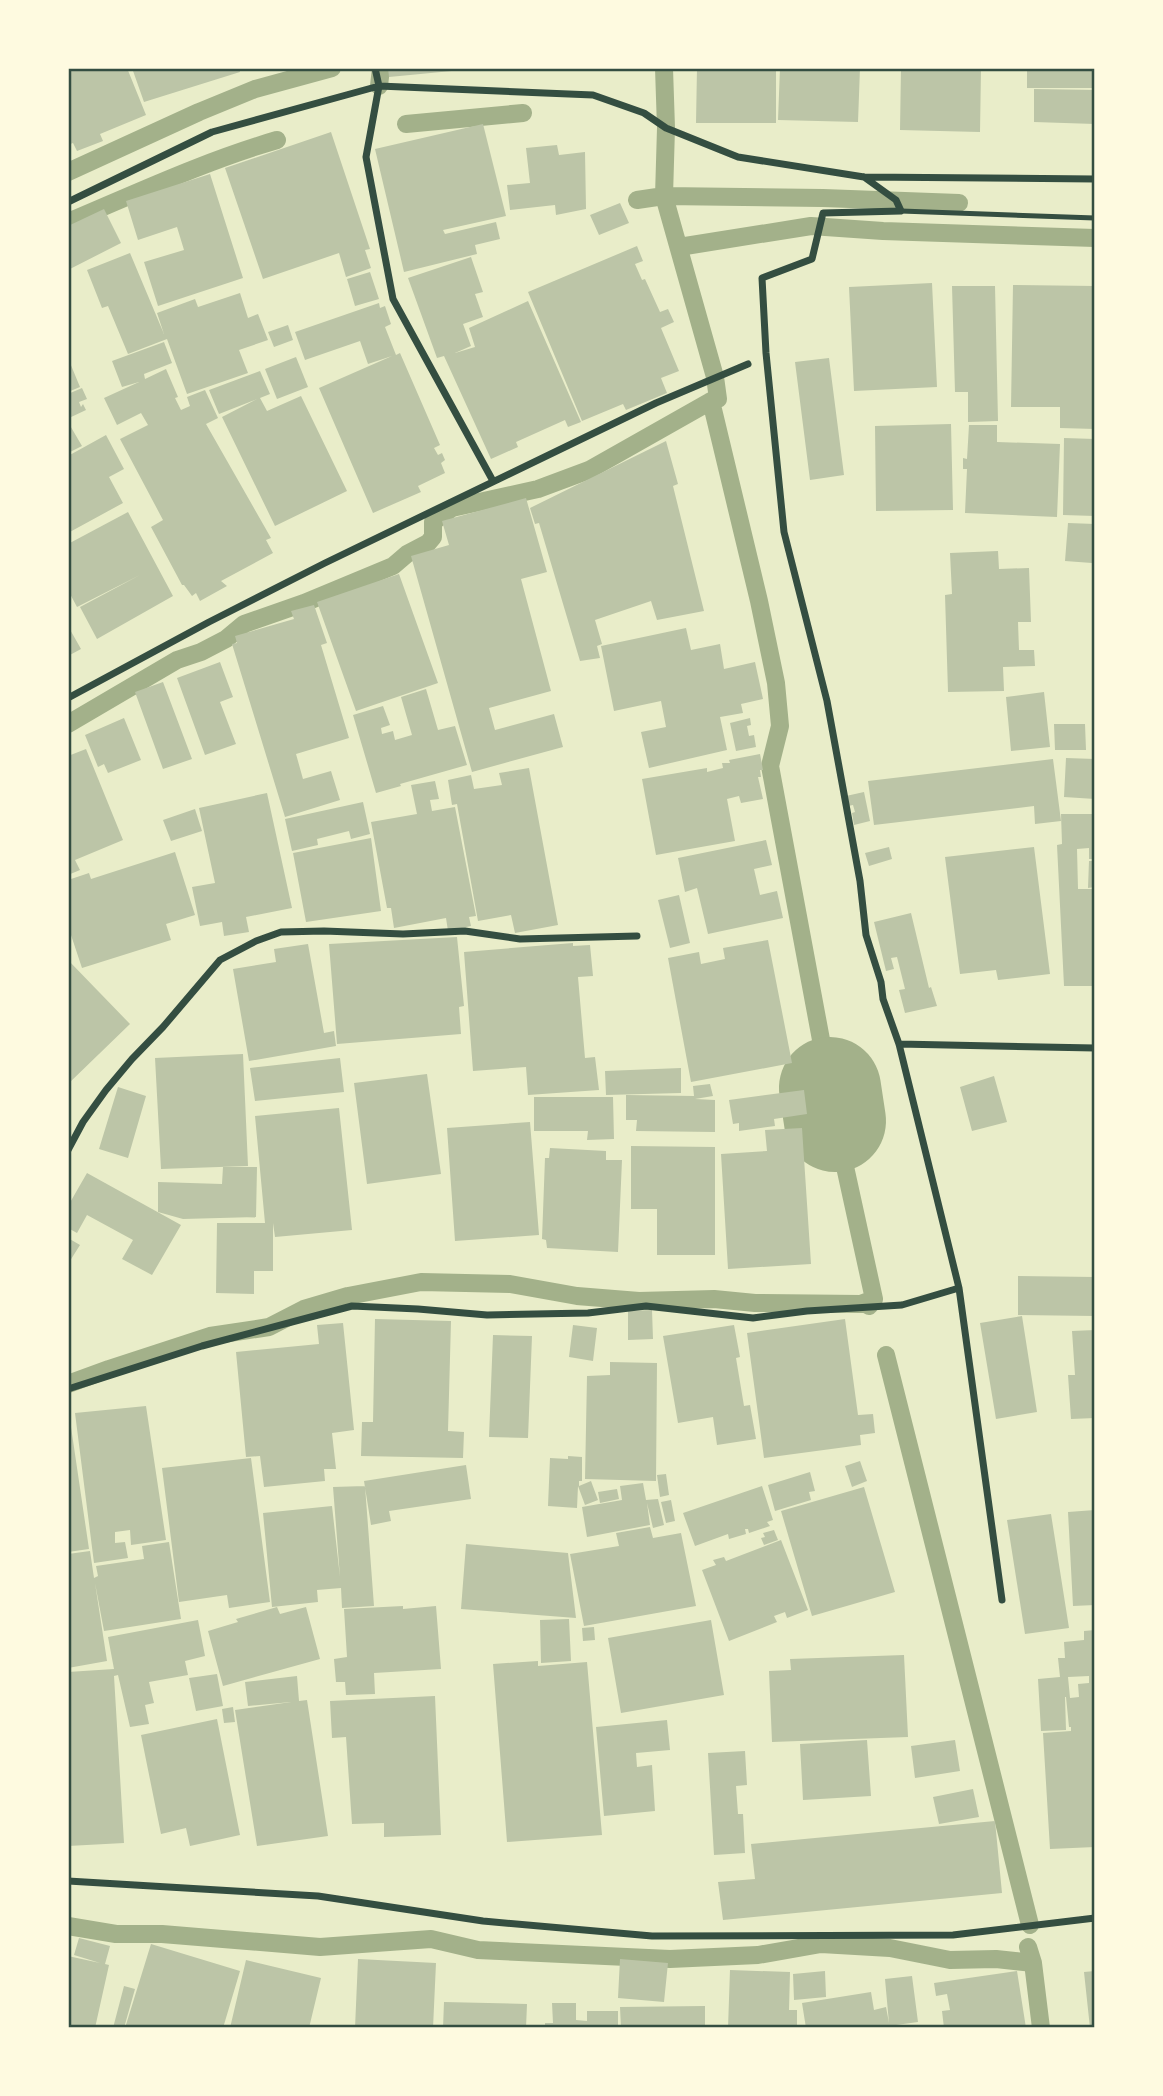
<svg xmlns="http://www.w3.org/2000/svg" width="1163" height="2096" font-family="'IBM Plex Sans',sans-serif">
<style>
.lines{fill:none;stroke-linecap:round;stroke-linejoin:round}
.stream{stroke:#a3b18a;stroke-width:18}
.river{stroke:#a3b18a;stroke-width:102}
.building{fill:#bcc5a7;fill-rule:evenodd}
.service{stroke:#344e41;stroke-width:5}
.minor{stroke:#344e41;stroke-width:7}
.neatline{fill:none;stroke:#344e41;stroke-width:2.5}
</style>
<rect width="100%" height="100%" fill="#e9edc9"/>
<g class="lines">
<path class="stream" d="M664 68 666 128 664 196 715 377 718 399 711 401 759 601 776 683 780 726 770 766 830 1088
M379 86 381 68
M406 124 523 113
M68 172 199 112 255 89 332 68
M637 200 664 196 823 198 959 203
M68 222C137 193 205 161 277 140
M679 247 811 226 883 231 1095 238
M68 724 177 660 201 652 226 639 244 624 304 603 393 566 407 554 428 543 433 537V522L452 508 538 489 589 470 711 401
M835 1121 874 1299 869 1306
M886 1355 1030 1925
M68 1384 109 1369 210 1336 269 1327 304 1309 348 1296 421 1282 510 1284 577 1296 639 1301 714 1299 755 1303 861 1304 874 1299
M68 1926 116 1934H162L320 1947 431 1939 478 1950 670 1959 758 1955 821 1944 890 1948 950 1960 996 1959 1033 1963
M1028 1947 1033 1963 1041 2028"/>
<path class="river" d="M830 1088 835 1121"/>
</g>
<path class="building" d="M68 68H127L146 115 100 134 103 141 77 151 73 143 68 145Z
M132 68H239L240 72 144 102Z
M388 68H462V70L389 77Z
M697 68H776V123H696Z
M780 68H860L858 122 778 120Z
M901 68H981L980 132 900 130Z
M1027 68H1095V88H1027Z
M1034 89 1095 90V124L1034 122Z
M483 124 506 216 443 230 445 234 496 222 500 239 475 245 477 254 404 272 375 149Z
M331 132 370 249 365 250 371 268 346 277 339 253 263 279 225 168Z
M557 145 559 155 585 152 586 209 556 215 555 205 510 210 507 185 530 183 526 148Z
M210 174 243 278 158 306 144 262 184 250 177 227 138 240 126 201Z
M620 203 629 223 599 235 590 215Z
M104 209 121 243 68 270V226Z
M637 246 643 261 635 264 642 280 645 279 660 312 668 309 674 322 661 328 679 371 661 378 667 393 626 410 623 404 582 421 528 292Z
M130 253 164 334 157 313 195 299 198 307 240 293 248 318 258 314 268 340 239 350 248 373 187 394 167 339 128 354 108 306 102 308 87 270Z
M471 257 483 292 475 294 483 317 463 324 471 346 455 353 475 347 469 328 528 301 581 422 568 427 565 420 516 442 518 447 491 459 444 356 437 358 408 278Z
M370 272 379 299 355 306 347 279Z
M932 283 937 387 854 391 849 287Z
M1013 285 1095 286V429L1060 428V407H1011Z
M952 286H995L998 421 968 422V392H955Z
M379 303 380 308 385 306 391 324 385 327 396 355 400 353 440 445 434 448 438 455 442 453 445 460 441 463 445 473 418 486 421 492 373 513 319 388 392 356 368 364 360 341 305 360 295 332Z
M288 325 293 340 274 347 268 332Z
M164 342 172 363 144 374 145 379 166 369 178 397 175 398 181 410 190 406 187 397 205 390 218 418 206 424 271 538 266 540 273 553 221 581 227 586 200 601 196 593 192 596 184 585H182L151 527 163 520 120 439 148 425 141 413 117 425 104 398 139 382 122 387 112 361Z
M296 357 308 387 277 399 265 369Z
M68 358 80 387 68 392Z
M829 358 844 475 810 480 795 362Z
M260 371 270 394 260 398 267 411 301 396 347 491 275 526 222 417 257 399 219 414 209 390Z
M82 388 87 399 79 402 81 407 83 404 86 410 69 418 68 394Z
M68 422 82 446 68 453Z
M951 424 953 510 876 511 875 426Z
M969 425H997V442L1060 444 1057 517 965 513 967 469H963V458L967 459Z
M106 435 124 469 109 477 123 503 68 533V456Z
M1064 438 1095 439V516L1063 515Z
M666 441 678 484 673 486 704 611 657 620 651 601 595 620 602 644 597 646 600 658 580 661 539 523 535 524 530 508Z
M526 498 547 572 521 579 551 691 489 708 495 730 554 714 563 747 472 772 411 556 449 545 442 521Z
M128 512 173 596 97 639 80 607 140 575 77 607 68 590V544Z
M1068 523 1095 524 1092 563 1065 561Z
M998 551 999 569 1029 568 1031 622H1018L1019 650H1034L1035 666 1003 667 1004 691 948 692 945 595 952 594 950 553Z
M399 574 438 683 356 711 317 602Z
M314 605 327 643 321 645 349 738 296 754 303 779 331 771 340 800 285 817 232 644 237 643 235 636 294 619 291 611Z
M68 626 81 649 68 656Z
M686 628 691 650 720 644 724 669 755 662 763 699 741 704 743 713 720 717 727 750 649 768 641 732 666 727 661 701 614 711 601 646Z
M220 662 233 697 220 702 236 744 205 755 177 678Z
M163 682 192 759 163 769 135 692Z
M426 689 438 730 455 726 467 765 400 784 401 786 376 793 353 715 383 706 390 725 381 728 382 734 393 731 395 740 412 735 401 697Z
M1044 692 1050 747 1011 751 1006 697Z
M124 718 141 760 108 773 104 764 98 767 85 735Z
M750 718 751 725 747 726 749 736 754 735 756 747 736 751 730 723Z
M1054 724H1085L1086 750H1055Z
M86 749 123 840 75 860 80 870 68 875V756Z
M760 754 763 770H760L761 777H758L763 799 741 803 739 796 727 799 735 841 656 855 642 779 707 768V772L723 768 722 763H730L729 760Z
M1066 758 1095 759V799L1064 797Z
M1053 759 1061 821 1035 824 1034 806 874 825 868 781Z
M529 768 558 925 515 933 511 915 478 921 457 804 452 805 448 780 471 775 474 789 502 785 499 773Z
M435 781 439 799 430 800 432 811 455 807 476 916 469 917 471 926 448 931 446 918 394 928 391 908H387L371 822 417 814 411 785Z
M864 792 870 821 854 825 852 813 855 812 853 805 848 806 846 796Z
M267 793 292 908 246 917 249 932 224 936 222 922 200 926 192 887 215 883 199 808Z
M363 802 370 834 351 839 349 831 317 839 318 845 292 851 285 819Z
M195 809 202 831 171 841 163 820Z
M1061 814H1095V859H1089V848L1077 849 1078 889H1095V986H1064L1057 845 1062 844Z
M371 838 381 911 306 922 293 853Z
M766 840 772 865 754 869 760 895 777 891 783 918 708 934 697 888 685 892 678 858Z
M889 847 892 859 869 866 865 853Z
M1034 847 1050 974 998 980 996 970 960 974 945 857Z
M175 852 195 915 166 924 171 940 82 968 68 926V880L89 873 91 879Z
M1089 861H1095V887L1088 888Z
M679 895 690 943 670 948 658 900Z
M911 913 929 988 931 987 937 1006 905 1013 899 990 905 989 897 957 891 958 894 969 886 971 874 922Z
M457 937 464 1006 459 1007 461 1034 337 1044 329 944Z
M768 940 792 1063 691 1082 668 958 699 952 701 964 725 959 723 948Z
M573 943V946L590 945 593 976 578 977 585 1058 595 1057 599 1090 528 1095 526 1067 473 1071 464 952Z
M308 944 324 1033 334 1031 336 1046 249 1061 233 969 276 962 274 949Z
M68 960 130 1024 68 1084Z
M243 1054 248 1166 161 1169 155 1058Z
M340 1058 344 1092 255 1101 250 1068Z
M681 1068V1093L606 1095 605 1071Z
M427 1074 441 1174 367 1184 354 1083Z
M994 1076 1007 1122 972 1131 960 1087Z
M710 1084 713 1096 695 1099 715 1100V1132L636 1131 637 1120H626V1095L694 1096 693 1086Z
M118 1087 146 1096 128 1158 99 1149Z
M804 1090 807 1114 774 1119 775 1126 739 1131V1123L733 1124 729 1100Z
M534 1097H613L614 1139 587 1140 588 1131H534Z
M339 1108 352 1230 275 1237 273 1223V1271H254V1294L216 1293 217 1223H265L255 1116Z
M530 1122 539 1235 455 1241 447 1128Z
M802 1128 811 1264 728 1269 721 1154 767 1151 765 1130Z
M631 1146 715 1147V1255H657V1209H631Z
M550 1148 606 1151V1160H622L618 1252 547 1248 546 1240 542 1239 545 1158H549Z
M223 1167H257L256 1217 183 1219 158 1212V1182L222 1184Z
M87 1173 181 1225 152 1275 122 1259 133 1240 87 1215 77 1233 68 1228V1206Z
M68 1238 80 1245 68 1264Z
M1018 1276 1095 1277V1316L1018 1315Z
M652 1310 653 1339 628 1340V1311Z
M1022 1316 1037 1412 996 1419 980 1323Z
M375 1319 451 1321 448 1431 464 1432 463 1458 361 1456 362 1422H373Z
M845 1319 858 1415 873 1414 875 1433 860 1435 861 1445 764 1458 747 1333Z
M343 1323 354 1430 332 1433 336 1469H324L325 1481 264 1487 260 1456 246 1457 236 1352 319 1344 317 1325Z
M573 1325 597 1328 593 1361 569 1357Z
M734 1325 740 1357 736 1358 744 1406 750 1405 756 1439 717 1445 713 1417 678 1423 663 1336Z
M1095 1330V1418L1071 1419 1068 1375H1075L1072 1331Z
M493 1335 532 1336 528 1438 489 1437Z
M610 1362 657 1363 656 1481 585 1479 587 1376 610 1375Z
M146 1406 166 1540 131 1545 130 1530 115 1532V1543L125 1542 128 1558 94 1563 75 1413Z
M68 1427H71L89 1549 68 1552Z
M568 1456 582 1457V1481H579V1486L591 1481 598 1500 585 1505 578 1486 577 1508 548 1506 550 1458 568 1459Z
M251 1458 270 1602 229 1608 227 1595 179 1602 162 1468Z
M860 1461 867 1481 852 1487 845 1466Z
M466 1465 471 1499 389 1511 391 1521 371 1525 364 1481Z
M810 1472 815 1491 809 1492 811 1500 775 1511 768 1485Z
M666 1474 669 1495 660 1497 657 1475Z
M643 1483 646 1500 658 1499 664 1525 653 1528 647 1503 650 1525 587 1537 582 1507 622 1500 620 1486Z
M365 1486 374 1606 342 1608 341 1588 317 1590 318 1602 272 1607 263 1513 332 1506 340 1577 333 1487Z
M762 1486 773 1520 767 1522 770 1526 749 1533 748 1529H745L746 1534 729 1539 728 1534 695 1546 683 1513Z
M864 1487 895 1592 812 1616 781 1511Z
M617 1489 619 1499 600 1503 598 1492Z
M671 1500 675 1521 666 1523 661 1502Z
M1095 1510V1605L1073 1606 1068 1512Z
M1051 1514 1069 1628 1025 1634 1007 1520Z
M650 1527 653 1538 681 1533 696 1606 584 1626 570 1554 619 1546 616 1533Z
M774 1530 778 1540 764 1545 761 1538 765 1537 763 1533Z
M781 1540 808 1610 787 1618 785 1612 774 1616 777 1622 729 1641 702 1570 716 1565 713 1560 724 1557 726 1561Z
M169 1542 181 1619 104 1631 95 1583 107 1661 68 1668V1554L90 1551 94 1578 98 1576 96 1566 144 1559 142 1546Z
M466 1544 568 1553 576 1618 461 1609Z
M403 1606V1609L436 1606 441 1669 374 1673 375 1694 346 1695 345 1682H336L334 1659 347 1657 344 1609Z
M277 1607 280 1614 306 1607 320 1659 223 1686 208 1631 238 1622 236 1619Z
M569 1619 571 1661 541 1663 540 1620Z
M198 1620 205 1656 185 1661 188 1675 149 1682 154 1703 145 1705 149 1724 130 1727 118 1675 114 1676 124 1843 68 1846V1672L114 1669 108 1637Z
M711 1620 724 1695 621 1713 608 1638Z
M594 1627 595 1640 583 1641 582 1628Z
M1095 1630V1714L1092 1715 1095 1726V1847L1050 1849 1043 1733 1071 1731V1727H1069L1066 1697H1065L1066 1730 1041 1731 1038 1679 1060 1677 1058 1658H1065L1064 1642 1084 1640V1631ZM1089 1676V1683L1078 1684 1079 1697 1070 1698 1068 1677Z
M904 1655 908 1737 772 1742 769 1671 791 1670 790 1659Z
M538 1661V1666L587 1662 602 1835 507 1842 493 1664Z
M217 1674 223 1706 196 1711 189 1678Z
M297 1676 299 1701 307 1700 328 1836 257 1846 235 1710 291 1702 248 1706 245 1682Z
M435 1696 441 1835 384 1837V1823L352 1824 346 1737 332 1738 330 1701Z
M233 1707 235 1722 224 1723 222 1709Z
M217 1719 240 1835 190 1846 186 1828 161 1834 141 1735Z
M667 1720 670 1750 636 1753 637 1767 652 1765 655 1811 604 1816 596 1727Z
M867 1740 871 1796 803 1800 800 1744Z
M955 1740 960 1771 915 1778 911 1746Z
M745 1751 747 1785 736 1786 738 1814H743L745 1853 714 1855 708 1753Z
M973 1789 979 1817 939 1824 933 1797Z
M995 1821 1002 1893 723 1920 718 1882 755 1879 751 1844Z
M79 1938 110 1946 105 1964 109 1965 95 2028H68V1956L100 1963 74 1955Z
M151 1944 240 1971 223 2028H125Z
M358 1959 436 1963 433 2028H355Z
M620 1959 668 1963 664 2002 618 1998Z
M246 1960 321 1978 309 2028H230Z
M730 1970 790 1972 789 2010H797V2028H728Z
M825 1971 826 1997 794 2000 793 1974Z
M1017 1971 1026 2028H944L942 2011 950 2010 947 1994 936 1996 934 1983Z
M1095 1971V2028H1090L1084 1972Z
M912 1976 918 2022 889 2026 890 2028H806L802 2003 871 1992 874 2010 886 2007 889 2023 885 1979Z
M124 1986 135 1989 124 2028H113Z
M444 2002 527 2004 526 2028H443Z
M552 2003H576V2020L587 2021V2011H618V2028H545V2023H553Z
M705 2006V2028H621L620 2007Z"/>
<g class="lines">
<path class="service" d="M901 211 1095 218"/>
<path class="minor" d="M375 68 379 86 366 157 393 299 493 481
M864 177 896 200 901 211 823 213 812 259 762 278 766 353 784 532 827 701 860 881 866 935 881 982 883 999 899 1044 959 1288 1002 1600
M68 202 212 132 379 86 593 95 644 113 666 128 738 157 864 177 1095 179
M68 698 209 622 325 563 656 403 748 364
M899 1044 1095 1048
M68 1150 83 1122 106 1090 132 1059 163 1027 220 960 256 941 281 932 324 931 403 934 465 931 520 939 637 936
M68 1389 202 1346 352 1306 418 1309 487 1315 588 1313 646 1306 753 1318 807 1311 902 1305 959 1288
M68 1881 318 1896 483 1921 652 1936 953 1935 1095 1918"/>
</g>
<rect width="1163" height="2096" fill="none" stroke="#fefae0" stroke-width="140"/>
<rect x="70" y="70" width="1023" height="1956" class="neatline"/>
</svg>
